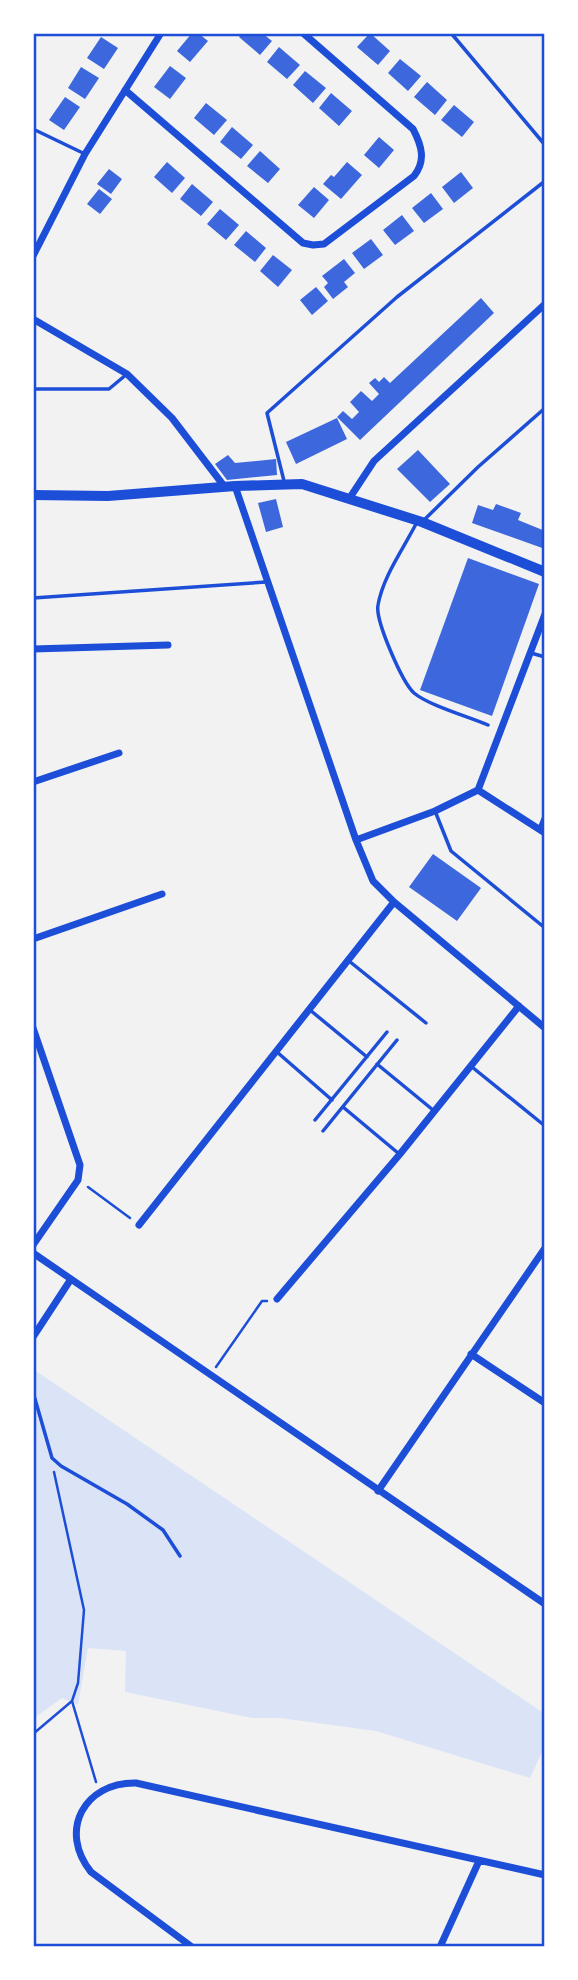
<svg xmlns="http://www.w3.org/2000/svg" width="578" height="1980" font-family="Manrope,sans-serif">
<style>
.green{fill:#dbe4f7}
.building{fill:#3d67dc}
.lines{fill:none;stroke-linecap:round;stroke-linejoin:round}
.path{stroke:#1d4ed8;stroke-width:2.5}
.service{stroke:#1d4ed8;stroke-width:3.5}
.minor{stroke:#1d4ed8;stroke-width:7}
.primary{stroke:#1d4ed8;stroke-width:10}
.neatline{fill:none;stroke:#1d4ed8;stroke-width:2.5}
</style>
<rect width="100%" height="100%" fill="#f2f2f2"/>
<path class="green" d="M33 1369 545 1714V1746L530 1778 376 1731 280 1718H252L125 1692 126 1651 88 1648 78 1705 62 1698 33 1719Z"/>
<path class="building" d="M192 33H198L208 41 190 62 177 51Z
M242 33H262L272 41 260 55 239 37Z
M370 33 390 51 378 65 357 47Z
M101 37 118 48 104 69 87 58Z
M279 47 300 65 287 79 267 62Z
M400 59 421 76 408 91 388 73Z
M170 66 186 78 170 99 154 87Z
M81 67 99 78 85 99 68 88Z
M305 71 326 88 313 103 293 85Z
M427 82 447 100 435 115 414 97Z
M331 93 352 111 339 126 319 108Z
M65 97 80 107 64 130 49 120Z
M206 103 227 120 214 135 194 118Z
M454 105 474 122 462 137 441 120Z
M232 127 253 145 241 159 220 142Z
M379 137 394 150 379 168 364 155Z
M260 151 280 169 268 183 247 166Z
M167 162 185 178 172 193 154 177Z
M347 162 362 175 341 199 323 184 331 175 334 177Z
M109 169 122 179 111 194 97 184Z
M461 172 473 188 454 203 442 187Z
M192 184 213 202 201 216 180 199Z
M314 187 329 200 314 218 298 205Z
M99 189 112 199 100 214 87 204Z
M431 193 443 209 424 223 412 208Z
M220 209 239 225 226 240 207 224Z
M402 215 414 231 395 245 383 230Z
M246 231 266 248 255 262 234 245Z
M371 239 383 255 364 269 352 253Z
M273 255 292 270 278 287 260 271Z
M344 259 355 273 344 282 348 287 333 299 324 287 328 283 322 276Z
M316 287 328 301 312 315 300 300Z
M481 298 494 313 360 440 337 417 343 411 352 419 359 412 350 402 361 391 372 401 379 394 369 383 375 378 379 382 384 377 390 383Z
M337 418 347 439 296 464 286 442Z
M418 450 450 484 430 502 397 469Z
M228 455 235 463 276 459 277 475 227 480 215 464Z
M276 499 283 527 266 532 258 503Z
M496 504 521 513 518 520 545 531V549L472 523 478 505 493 510Z
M468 558 539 584 492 716 420 690Z
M433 854 481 888 457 921 409 887Z"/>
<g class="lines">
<path class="path" d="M88 1187 130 1218
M216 1367 262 1301H267
M72 1701 96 1782
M33 1734 72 1701 78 1683 84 1610 54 1472"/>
<path class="service" d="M451 33 545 145
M33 129 85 154
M33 389H109L127 374
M284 481 267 413 397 297 545 181
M423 521 478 467 545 408
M417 522C404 548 383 576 378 605 375 620 402 682 414 693 428 705 469 717 488 725
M33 598 266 582
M531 653 545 657
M435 811 451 851 545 928
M539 829 545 814
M349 961 426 1023
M310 1010 367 1057
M277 1052 332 1100
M377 1064 433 1110
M472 1067 545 1126
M343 1107 398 1153
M315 1120 387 1032
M323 1131 397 1040
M33 1392 52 1458 61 1466 127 1504 163 1530 180 1556"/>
<path class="minor" d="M544 33 545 34
M125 90 303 243 313 245 324 244 414 176C426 161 422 146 413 129L303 33
M33 256 85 154 161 33
M33 319 127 374 172 418 224 486
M235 486 356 840 373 881 394 902 545 1028
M349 499 374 461 545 304
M33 649 168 645
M33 782 119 753
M478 790 545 833
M356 840 435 811 478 790 545 614
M33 939 162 894
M33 1028 80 1165 78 1180 33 1245
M139 1225 394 902
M33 1253 545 1604
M277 1299 400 1154 519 1006
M33 1337 71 1279
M471 1354 545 1403
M378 1491 545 1248
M192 1947 91 1872C58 1831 84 1782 136 1783L545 1875
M440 1947 479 1861"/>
<path class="primary" d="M33 495 108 496 235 486 302 484 422 522 545 572"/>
</g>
<rect width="578" height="1980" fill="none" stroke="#ffffff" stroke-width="70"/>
<rect x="35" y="35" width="508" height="1910" class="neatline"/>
</svg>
